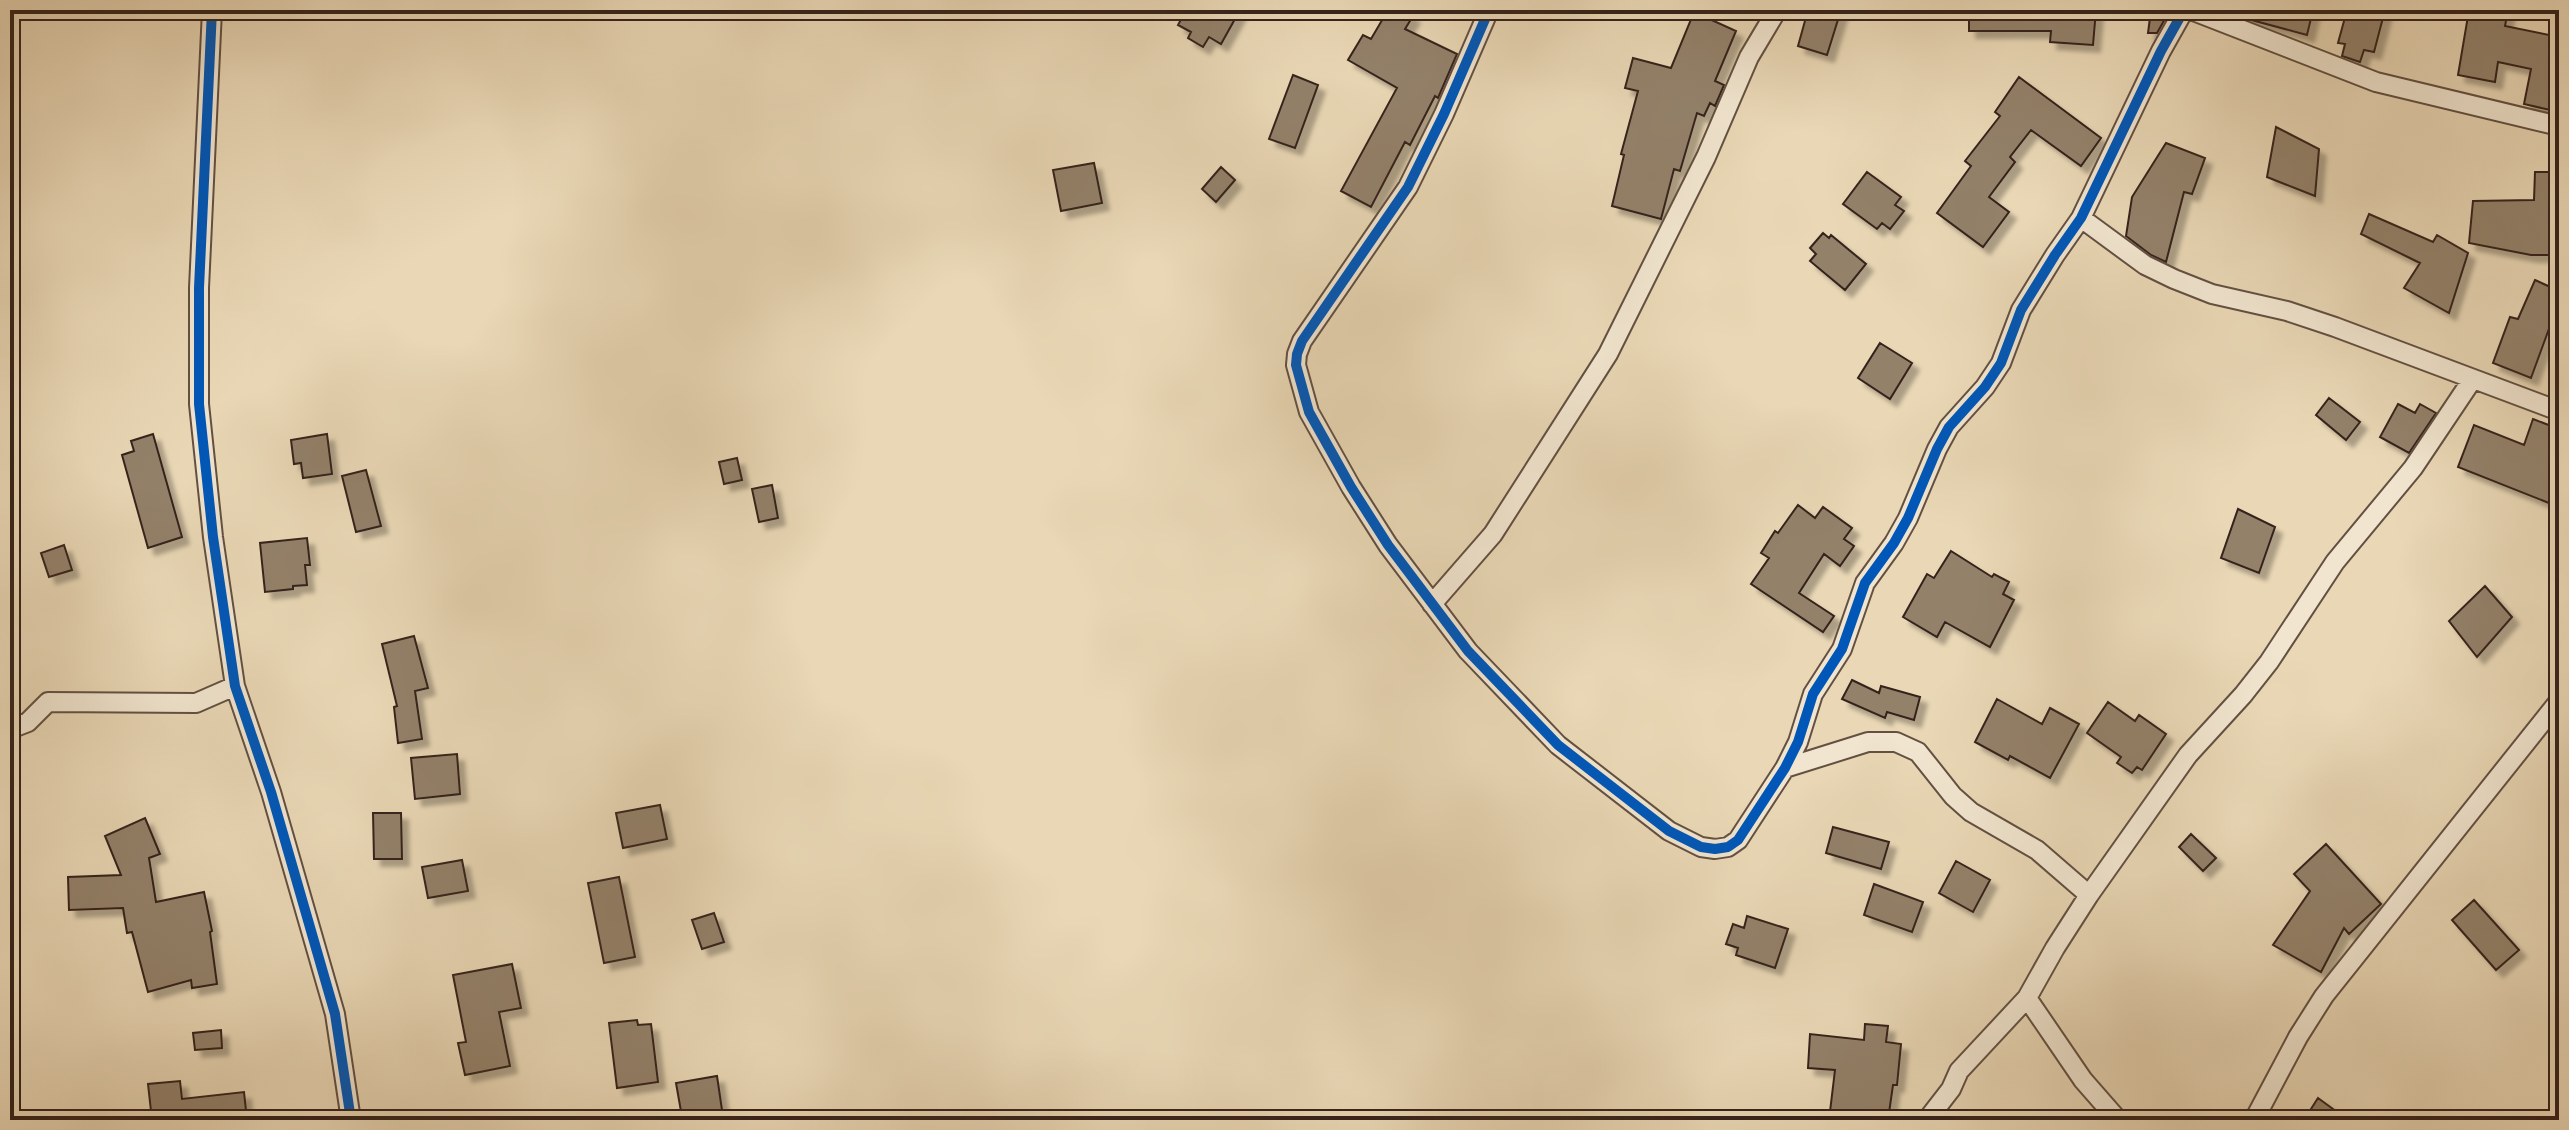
<svg xmlns="http://www.w3.org/2000/svg" width="2569" height="1130" font-family="'IM FELL Double Pica',serif">
<style>
.building{fill:#93816b;stroke:#36231b;stroke-width:2;filter:url(#shadow)}
.lines{fill:none;stroke-linecap:round;stroke-linejoin:round}
.street-casing{stroke:#635042;stroke-width:22}
.street{stroke:#f1e5cf;stroke-width:18}
.cycleway-casing{stroke:#f1e5cf;stroke-width:15}
.cycleway{stroke:#0057b8;stroke-width:10}
</style>
<defs>
<filter id="shadow"><feDropShadow dx="7" dy="7" stdDeviation="2" flood-color="#0004"/></filter>
</defs>
<rect width="100%" height="100%" fill="#e9d7b5"/>
<filter id="stains"><feTurbulence type="fractalNoise" baseFrequency=".0025" numOctaves="4"/><feColorMatrix values="0 0 0 0 .2 0 0 0 0 .09 0 0 0 0 .02 0 0 0 .5 -.17"/></filter>
<radialGradient id="worn" r=".72"><stop offset=".6" stop-color="#630" stop-opacity="0"/><stop offset="1" stop-color="#630" stop-opacity=".3"/></radialGradient>
<path class="building" d="M1186 10H1240L1221 44 1209 37 1203 47 1188 38 1191 32 1178 25Z
M1388 10H1404L1413 16 1405 29 1457 54 1438 98 1435 96 1410 145 1405 142 1371 207 1341 191 1397 88 1348 60 1363 35 1371 39Z
M1808 10H1841L1827 55 1798 46Z
M1969 10H2096L2093 45 2050 42 2051 31H1969Z
M2151 10H2170L2157 33H2148Z
M2236 10H2313L2307 35 2244 18 2236 15Z
M2347 10H2385L2374 52 2364 50 2360 62 2342 56 2345 44 2338 43Z
M2469 10H2508L2505 26 2559 37V112L2524 104 2531 69 2498 62 2495 82 2458 75Z
M1694 12 1736 31 1715 81 1724 85 1715 106 1710 103 1704 116 1697 113 1680 171 1674 169 1661 219 1612 206 1624 155 1621 154 1638 91 1625 88 1633 58 1671 68Z
M1293 75 1318 85 1295 148 1269 139Z
M2019 77 2101 138 2081 166 2031 130 2010 157 2015 162 1989 197 2009 212 1983 247 1937 213 1971 166 1965 161 2000 116 1995 112Z
M2276 127 2319 149 2315 196 2267 177Z
M2166 143 2205 158 2192 194 2184 192 2166 262 2151 255 2126 236 2132 197Z
M1094 163 1102 203 1061 211 1053 170Z
M1221 167 1235 180 1216 202 1202 189Z
M1867 172 1901 197 1895 205 1904 211 1890 229 1882 223 1877 229 1843 204Z
M2535 172H2559V255H2531L2469 243 2473 201 2534 200Z
M2369 214 2433 242 2437 235 2468 253 2449 313 2404 288 2420 263 2361 234Z
M1823 233 1829 238 1831 235 1866 264 1845 290 1810 261 1816 254 1810 248Z
M2535 280 2559 291V330L2550 326 2531 378 2493 363 2510 317 2518 319Z
M1880 343 1912 363 1890 399 1858 378Z
M2329 398 2360 422 2346 440 2316 415Z
M2398 404 2415 413 2420 404 2436 413 2409 453 2380 437Z
M2533 419 2559 429V507L2458 467 2474 425 2524 445Z
M153 434 182 537 148 548 122 455 134 451 131 441Z
M327 434 332 474 303 478 301 463 294 464 291 440Z
M737 458 742 480 724 484 719 462Z
M366 470 381 526 356 532 342 476Z
M772 485 778 518 759 522 752 489Z
M1798 505 1815 518 1823 507 1852 528 1844 539 1854 546 1840 566 1824 554 1799 593 1834 616 1823 632 1751 584 1769 558 1761 553 1775 531 1778 533Z
M2238 509 2275 527 2259 573 2221 558Z
M307 538 310 565H305L307 585 293 586V589L265 592 260 543Z
M64 545 72 570 49 577 41 553Z
M1951 551 1992 577 1994 574 2009 582 2003 594 2014 600 1990 647 1945 622 1937 637 1903 617 1927 574 1934 578Z
M2485 586 2512 617 2477 657 2449 621Z
M414 636 428 688 415 691 422 739 398 743 394 707 397 706 382 644Z
M1852 680 1879 693 1881 686 1920 697 1914 720 1887 712 1885 718 1842 699Z
M1997 699 2042 724 2050 708 2079 724 2050 778 2010 756 2008 760 1975 742Z
M2108 702 2135 721 2139 715 2166 734 2142 770 2137 767 2132 773 2117 763 2121 757 2087 733Z
M457 754 460 794 415 799 411 758Z
M660 805 667 839 623 848 616 813Z
M373 813H401L402 859H374Z
M145 818 160 854 149 858 156 902 204 892 212 931 210 932 217 984 192 988 191 980 148 992 132 932 127 933 123 908 69 910 68 877 121 875 105 836Z
M1833 827 1889 842 1881 869 1826 853Z
M2191 834 2216 858 2203 871 2179 847Z
M2326 844 2381 904 2349 934 2344 928 2321 972 2273 945 2310 891 2294 874Z
M462 860 468 891 428 898 422 867Z
M1956 861 1990 880 1973 912 1939 893Z
M619 877 635 957 604 963 588 883Z
M1874 884 1923 902 1912 932 1864 915Z
M2474 900 2519 950 2496 970 2452 920Z
M714 913 724 942 702 949 692 920Z
M1747 916 1788 929 1775 968 1736 955 1738 948 1726 944 1733 924 1744 928Z
M512 964 521 1008 499 1012 510 1066 465 1075 458 1043 466 1042 453 975Z
M637 1020 638 1025 651 1024 658 1082 617 1088 609 1023Z
M1865 1024 1888 1026 1886 1042 1901 1044 1897 1085H1893L1888 1120H1829L1835 1070 1808 1068 1810 1034 1864 1040Z
M221 1030 222 1048 195 1050 193 1033Z
M717 1076 722 1110 682 1117 676 1083Z
M180 1081 182 1099 244 1092 247 1120H152L148 1084Z
M2318 1098 2348 1120H2304Z"/>
<g class="lines">
<defs>
<path id="street" d="M212 10 199 288V404L213 537 235 686 271 792 335 1014 351 1120
M1489 10 1444 114 1408 187 1302 341 1297 354 1296 365 1309 412 1351 487 1388 545 1468 651 1558 745 1669 831 1701 847 1715 849 1728 847 1738 840 1785 768 1798 742 1813 694 1842 649 1865 583 1894 543 1908 518 1937 449 1949 427 1985 387 2001 363 2021 310 2055 255 2081 218 2161 51 2184 10
M2191 10 2376 82 2559 126
M2081 218 2145 265 2174 279 2212 294 2287 311 2335 327 2559 411
M1432 604 1493 534 1608 354 1706 157 1749 57 1777 10
M10 729 28 722 48 702 196 703 235 686
M1785 768 1868 742H1896L1918 752 1953 796 1971 812 2037 850 2089 895
M2027 998 2083 1080 2118 1120
M1927 1120 1951 1089 1959 1071 2027 998 2055 948 2089 895 2188 755 2243 695 2269 662 2335 562 2413 468 2472 380
M2254 1120 2298 1037 2324 996 2559 701"/>
</defs>
<use href="#street" class="street-casing"/>
<use href="#street" class="street"/>
<defs>
<path id="cycleway" d="M212 10 199 288V404L213 537 235 686 271 792 335 1014 351 1120
M1489 10 1444 114 1408 187 1302 341 1297 354 1296 365 1309 412 1351 487 1388 545 1468 651 1558 745 1669 831 1701 847 1715 849 1728 847 1738 840 1785 768 1798 742 1813 694 1842 649 1865 583 1894 543 1908 518 1937 449 1949 427 1985 387 2001 363 2021 310 2055 255 2081 218 2161 51 2184 10"/>
</defs>
<use href="#cycleway" class="cycleway-casing"/>
<use href="#cycleway" class="cycleway"/>
</g>
<rect width="2569" height="1130" fill="none" stroke="#e9d7b5" stroke-width="40"/>
<rect x="12" y="12" width="2545" height="1106" fill="none" stroke="#36231b" stroke-width="4"/>
<rect x="20" y="20" width="2529" height="1090" fill="none" stroke="#36231b" stroke-width="2"/>
<rect width="100%" height="100%" filter="url(#stains)"/>
<rect width="100%" height="100%" fill="url(#worn)"/>
</svg>
